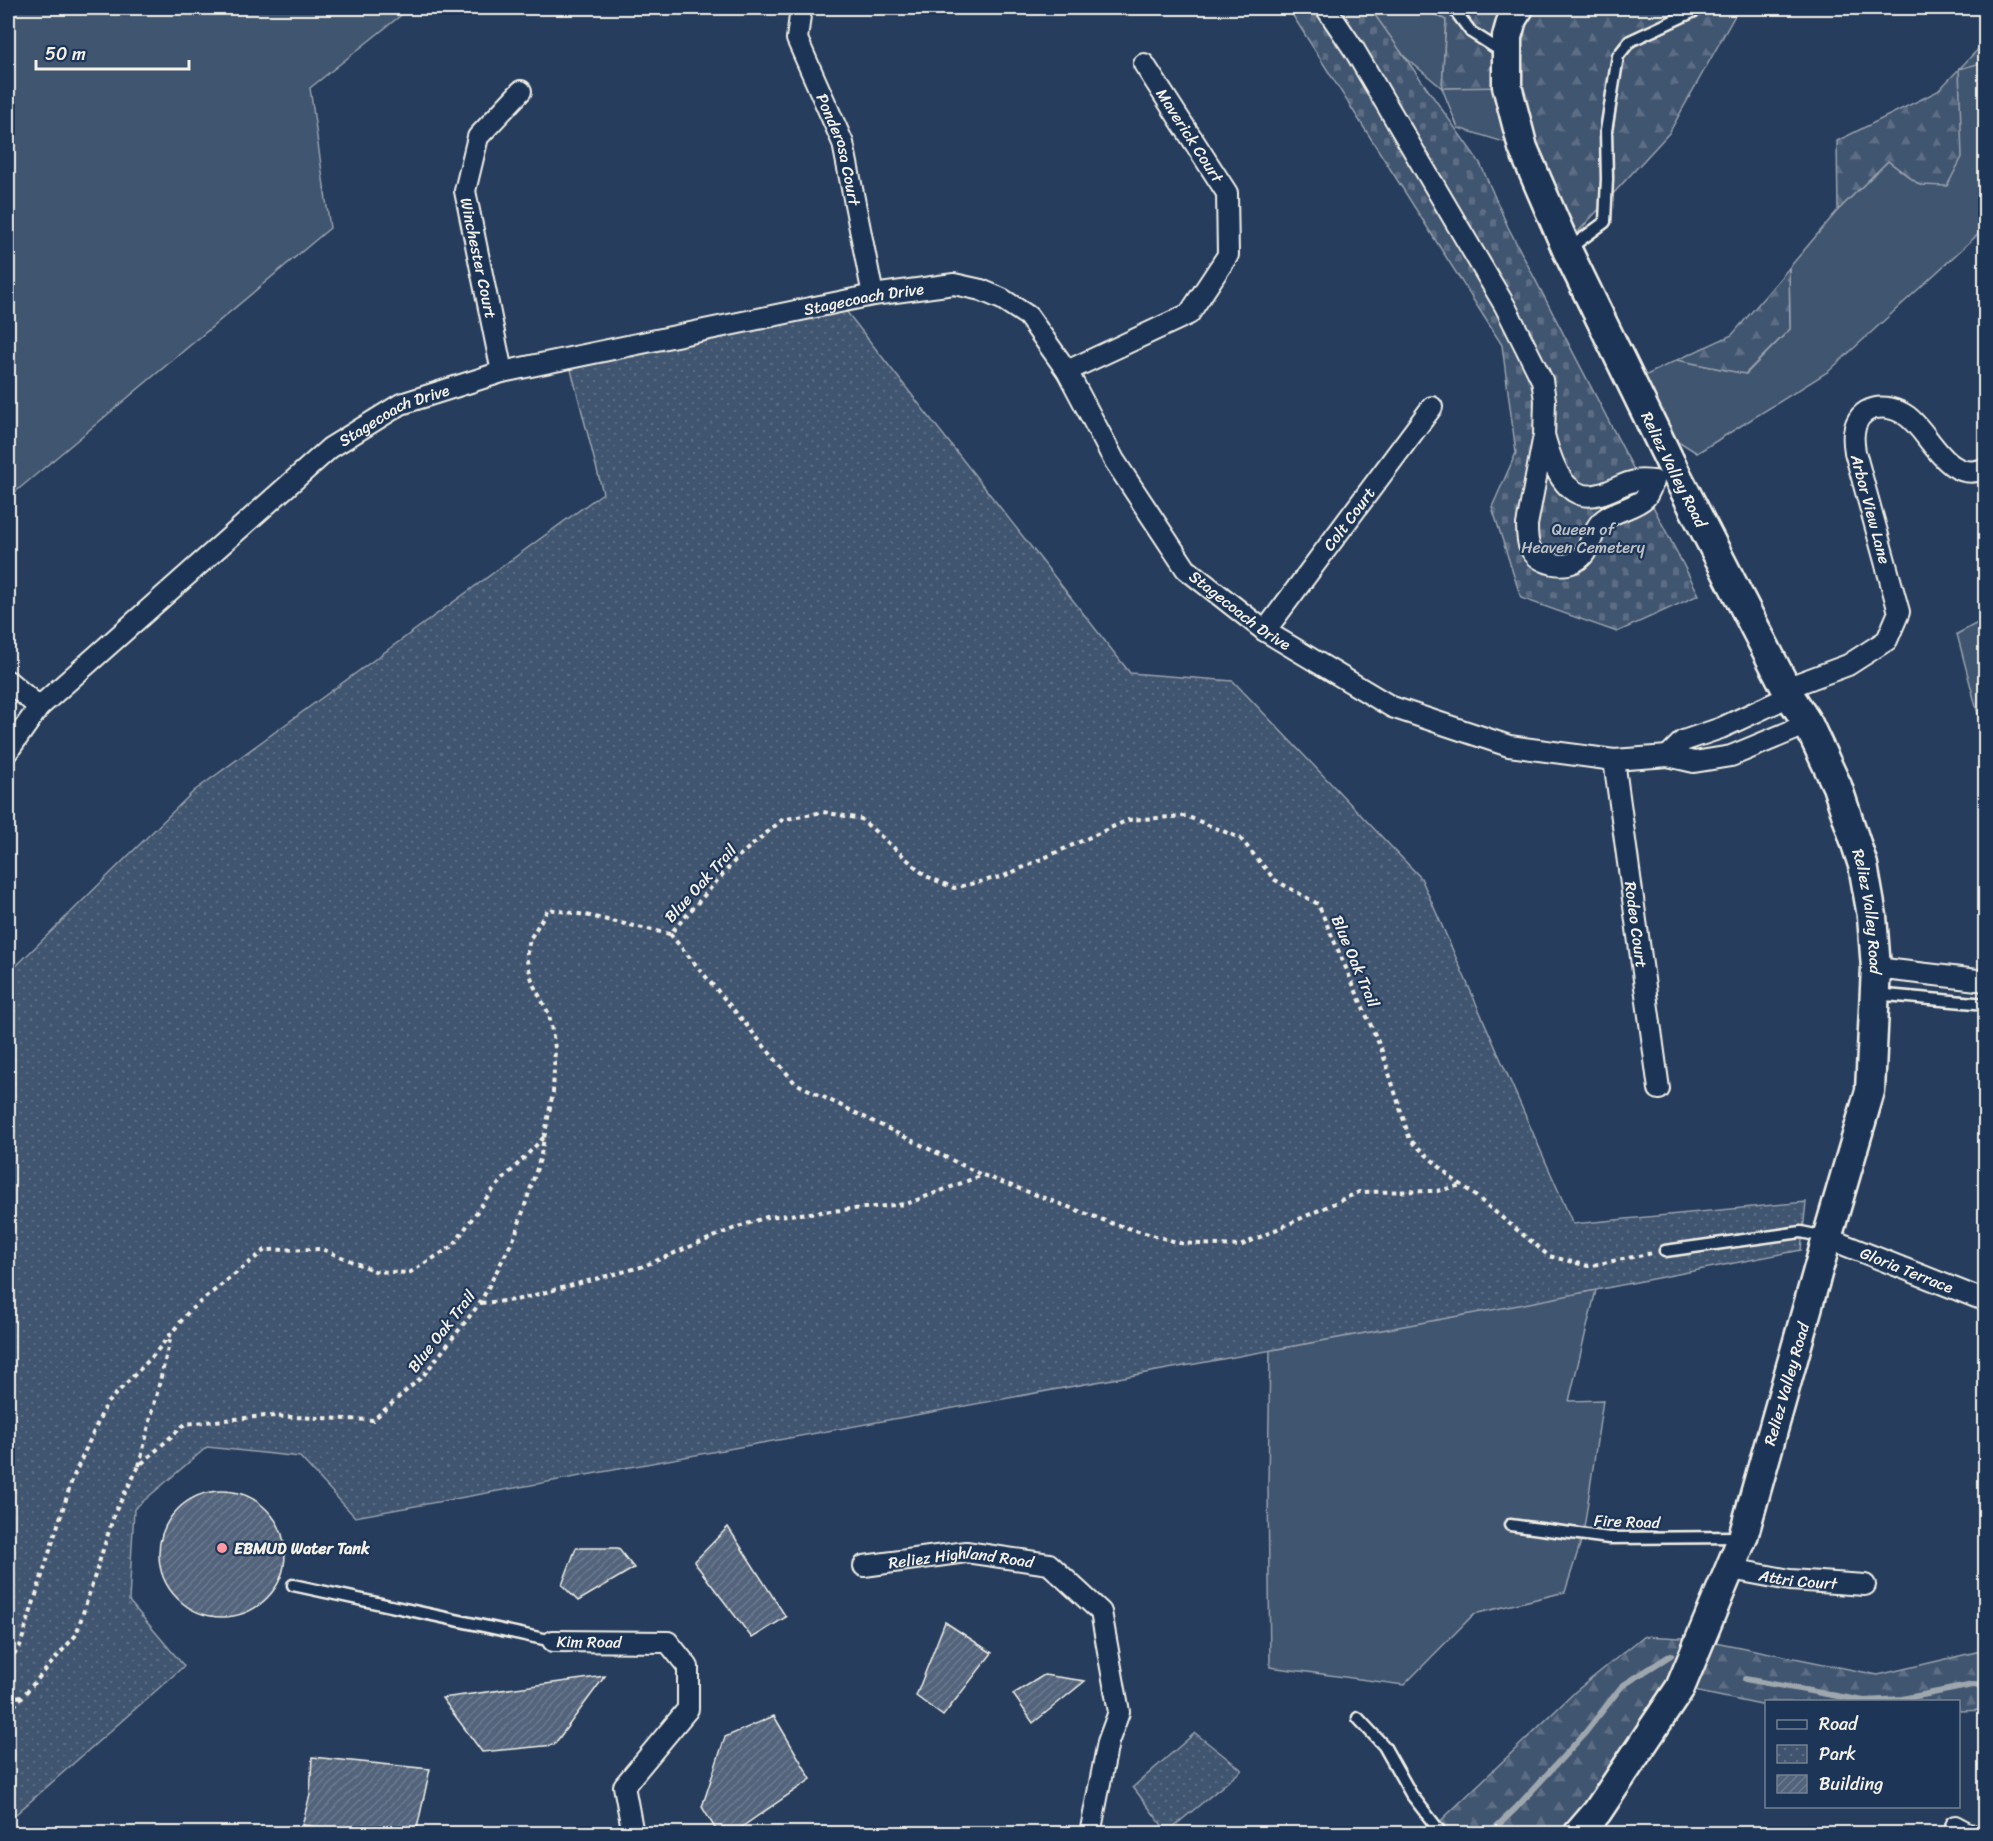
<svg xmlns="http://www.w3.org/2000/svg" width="1993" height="1841" font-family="Sriracha,sans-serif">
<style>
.green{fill:#40546f;stroke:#9aa2ac;stroke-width:1.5}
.forest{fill:url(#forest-firs);stroke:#9aa2ac;stroke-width:1.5}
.cemetery{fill:url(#cemetery-stones);stroke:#9aa2ac;stroke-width:1.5}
.park{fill:url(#park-dots);stroke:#9aa2ac;stroke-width:1.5}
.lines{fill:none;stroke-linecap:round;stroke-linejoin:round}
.stream{stroke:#9fa7ae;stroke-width:6}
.building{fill:url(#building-hatch);stroke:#f4f1e8;stroke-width:1.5}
.lane-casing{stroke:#f4f1e8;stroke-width:15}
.street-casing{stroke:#f4f1e8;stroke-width:24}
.secondary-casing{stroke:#f4f1e8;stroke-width:33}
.path{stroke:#f4f1e8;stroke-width:4;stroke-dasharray:4.5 4.5;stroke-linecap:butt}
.lane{stroke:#1d3557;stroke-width:10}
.street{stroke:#1d3557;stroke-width:20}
.secondary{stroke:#1d3557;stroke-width:28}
.poi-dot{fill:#ff9aa2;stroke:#1d3557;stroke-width:2}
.labels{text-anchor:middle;stroke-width:4.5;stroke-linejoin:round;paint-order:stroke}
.street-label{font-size:16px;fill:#f4f1e8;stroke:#1d3557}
.park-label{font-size:16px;fill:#bec2c4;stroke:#1d3557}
.poi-label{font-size:16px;font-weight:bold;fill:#f4f1e8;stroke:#1d3557;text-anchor:start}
</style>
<defs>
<pattern id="forest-firs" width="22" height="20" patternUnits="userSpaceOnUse" patternTransform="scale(1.5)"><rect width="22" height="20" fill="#40546f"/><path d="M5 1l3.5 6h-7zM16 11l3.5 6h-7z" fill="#5c6d84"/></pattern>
<pattern id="cemetery-stones" width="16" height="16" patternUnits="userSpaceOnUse" patternTransform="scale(1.5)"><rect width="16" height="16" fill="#40546f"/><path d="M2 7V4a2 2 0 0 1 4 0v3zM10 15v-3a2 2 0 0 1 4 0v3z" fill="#5c6d84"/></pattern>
<pattern id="park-dots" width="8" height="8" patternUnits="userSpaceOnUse" patternTransform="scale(1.5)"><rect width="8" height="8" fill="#40546f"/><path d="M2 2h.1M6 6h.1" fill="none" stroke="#5c6d84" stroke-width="1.8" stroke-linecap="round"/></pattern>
<pattern id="building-hatch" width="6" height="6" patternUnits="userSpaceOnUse" patternTransform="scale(1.5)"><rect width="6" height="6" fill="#52647b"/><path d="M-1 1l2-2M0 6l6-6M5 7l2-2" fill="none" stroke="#6c7b8e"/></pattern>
</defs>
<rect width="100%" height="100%" fill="#263d5d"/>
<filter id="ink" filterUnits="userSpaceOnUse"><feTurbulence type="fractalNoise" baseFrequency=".0167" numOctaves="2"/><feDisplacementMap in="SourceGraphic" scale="12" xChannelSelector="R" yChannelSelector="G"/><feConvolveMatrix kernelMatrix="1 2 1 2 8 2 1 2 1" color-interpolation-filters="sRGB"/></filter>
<g filter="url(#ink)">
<path class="green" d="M8 8H410L310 88 330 228 8 498Z
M1379 8H1422L1446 20 1442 88 1507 86 1523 148 1458 128 1442 88 1357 17Z
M1985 62V228L1829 371 1697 453 1653 425 1632 382 1677 360 1746 374 1790 329 1789 268 1838 210 1888 161 1920 185 1959 68Z
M1985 619V741L1957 634Z
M1596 1290 1569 1401 1603 1400 1583 1535 1565 1592 1474 1614 1404 1685 1270 1667 1268 1485 1270 1350Z"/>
<path class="forest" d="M1422 8H1502L1512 19 1519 8H1739L1669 133 1565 246 1507 87 1442 88 1446 20Z
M1985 42V62L1959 69 1962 157 1947 186 1920 185 1888 161 1838 210 1837 141 1938 91Z
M1789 268 1790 329 1745 374 1677 360 1732 335Z
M1644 1636 1700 1639 1878 1675 1985 1650V1710L1959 1711 1958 1702H1766V1706L1680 1688 1578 1833 1427 1834 1576 1691Z"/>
<path class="cemetery" d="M1288 8H1370L1480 163 1508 227 1699 595 1617 632 1521 598 1492 507 1516 453 1502 345Z"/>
<path class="park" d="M839 302 1130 673 1233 681 1421 878 1573 1224 1806 1202 1801 1250 1519 1305 355 1517 300 1457 207 1447 134 1509 129 1601 184 1666 8 1821V974L194 791 603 493 568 358Z
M1195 1733 1242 1770 1167 1832 1133 1787Z"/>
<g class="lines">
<path class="stream" d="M1745 1679 1864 1701 1902 1699 1973 1685 1986 1686
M1489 1834 1516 1808 1585 1733 1622 1686 1671 1655"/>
</g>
<path class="building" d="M159 1554a63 63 0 1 1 126 0a63 63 0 1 1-126 0Z
M728 1527 786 1617 752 1638 694 1562Z
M576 1548H618L634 1568 578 1601 562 1585Z
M945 1622 992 1653 943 1716 916 1696Z
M1044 1675 1085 1681 1033 1723 1013 1694Z
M605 1676 554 1745 482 1752 442 1698Z
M774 1716 811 1779 733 1833H718L702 1807 725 1737Z
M312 1757 430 1769 416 1833H370L302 1825 310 1795Z"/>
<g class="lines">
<defs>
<path id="lane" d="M1453 8 1471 32 1504 53
M1567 250 1605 222 1607 179 1606 131 1618 56 1630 41 1701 8
M1875 994 1986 1004
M1665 1251 1801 1232 1825 1237
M1510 1525 1609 1538 1740 1537
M293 1585 553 1641
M1358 1718 1384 1746 1411 1794 1442 1834"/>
<g id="street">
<path id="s1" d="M801 8 797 39 843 143 873 295"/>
<path d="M1326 8 1355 51 1505 306 1542 380 1545 400 1544 435 1527 525C1527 532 1527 541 1530 548 1538 564 1565 570 1579 559 1591 550 1591 533 1600 523 1612 510 1634 509 1645 498 1649 494 1651 486 1654 481 1648 481 1640 479 1635 481 1623 483 1612 491 1600 494 1564 505 1551 460 1544 435"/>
<path d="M1067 371 1189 314 1228 255 1227 193 1144 64"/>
<path d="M502 372 465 191 478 137 521 91"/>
<path id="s2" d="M1265 631 1432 407"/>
<path d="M8 681 39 707"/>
<path d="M1786 688 1848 665 1887 640 1899 612 1855 452C1854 446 1853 439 1854 433 1857 404 1887 402 1907 416 1930 432 1947 486 1986 468"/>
<path d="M1790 696 1721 728 1683 741 1668 756 1694 762 1731 756 1808 724"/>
<path id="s3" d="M8 751 39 707 330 448 401 404 502 372 873 295 954 284 981 290 1002 299 1028 316 1067 371 1114 460 1186 569 1265 631 1392 707 1509 746 1614 760 1668 756"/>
<path id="s4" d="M1614 760 1659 1089"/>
<path d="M1876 968 1986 981"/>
<path id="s5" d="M1827 1238 1986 1301"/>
<path id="s6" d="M864 1566 966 1552 1049 1564 1101 1612 1119 1712 1108 1742 1090 1834"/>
<path id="s7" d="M1731 1569 1790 1580 1865 1585"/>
<path id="s8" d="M553 1641 668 1642 688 1667V1709L624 1786 633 1834"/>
<path d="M1955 1826 1970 1834"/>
</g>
<g id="secondary">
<path id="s9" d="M1519 8 1512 19 1507 37V86L1523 148 1567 250 1674 470 1790 696 1808 724 1837 786 1863 865 1872 916 1876 968 1870 1091 1827 1238 1743 1537 1680 1688 1597 1812 1578 1834"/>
</g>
</defs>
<use href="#lane" class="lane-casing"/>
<use href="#street" class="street-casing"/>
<use href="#secondary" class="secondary-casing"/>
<path class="path" d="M670 934 795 1083 982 1175
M481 1303 516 1300 641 1267 735 1228 767 1217 906 1204 983 1175 1111 1223 1180 1243 1240 1246 1359 1192 1437 1191 1462 1185
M139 1466 171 1336
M8 1662 20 1646 72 1480 106 1404 152 1357 190 1310 265 1250 322 1249 375 1271 409 1273 453 1246 490 1193 544 1137
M8 1698 22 1696
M8 1713 76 1635 115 1512 139 1466 185 1424 265 1416 373 1420 423 1376 480 1303 515 1236 540 1159 553 1092 555 1048 549 1014 533 984 526 957 530 939 548 909 585 915 670 934 739 856 782 820 823 812 861 819 926 876 954 888 1004 876 1128 820 1186 816 1240 838 1275 880 1318 904 1382 1051 1410 1140 1455 1181 1462 1185 1549 1256 1588 1266 1653 1253"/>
<use href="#lane" class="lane"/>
<use href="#street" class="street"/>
<use href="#secondary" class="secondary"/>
</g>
</g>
<circle class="poi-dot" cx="222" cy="1548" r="6"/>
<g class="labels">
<g class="street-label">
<text transform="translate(1190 135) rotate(57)" y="6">Maverick Court</text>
<text dy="6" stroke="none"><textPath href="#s1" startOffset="150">Ponderosa Court</textPath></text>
<text transform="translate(479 258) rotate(78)" y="6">Winchester Court</text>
<text dy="6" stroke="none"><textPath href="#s3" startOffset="1002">Stagecoach Drive</textPath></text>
<text dy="6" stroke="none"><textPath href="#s3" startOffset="516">Stagecoach Drive</textPath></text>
<text dy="6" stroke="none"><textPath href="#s9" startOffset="500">Reliez Valley Road</textPath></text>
<text transform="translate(1871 509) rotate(75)" y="6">Arbor View Lane</text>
<text dy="6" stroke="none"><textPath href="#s2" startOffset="140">Colt Court</textPath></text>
<text dy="6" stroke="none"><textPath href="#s3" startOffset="1542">Stagecoach Drive</textPath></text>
<text transform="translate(700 883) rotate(-48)" y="6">Blue Oak Trail</text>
<text dy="6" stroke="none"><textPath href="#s9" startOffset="986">Reliez Valley Road</textPath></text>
<text dy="6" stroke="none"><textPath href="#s4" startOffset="166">Rodeo Court</textPath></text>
<text transform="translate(1356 961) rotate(67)" y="6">Blue Oak Trail</text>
<text dy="6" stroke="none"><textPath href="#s5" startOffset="86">Gloria Terrace</textPath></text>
<text transform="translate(441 1331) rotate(-52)" y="6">Blue Oak Trail</text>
<text transform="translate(1786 1384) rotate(-74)" y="6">Reliez Valley Road</text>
<text transform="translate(1627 1521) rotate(2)" y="6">Fire Road</text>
<text dy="6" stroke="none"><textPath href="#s6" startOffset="98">Reliez Highland Road</textPath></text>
<text dy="6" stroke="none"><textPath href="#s7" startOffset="68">Attri Court</textPath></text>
<text dy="6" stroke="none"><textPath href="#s8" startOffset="36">Kim Road</textPath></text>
</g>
<g class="park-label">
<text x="1583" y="535">Queen of<tspan x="1583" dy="18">Heaven Cemetery</tspan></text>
</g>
<g class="poi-label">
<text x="234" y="1554">EBMUD Water Tank</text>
</g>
</g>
<rect width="1993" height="1841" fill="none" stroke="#1d3557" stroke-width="30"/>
<rect x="15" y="15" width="1963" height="1811" fill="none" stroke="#f4f1e8" stroke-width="2" filter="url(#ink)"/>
<rect x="1765" y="1700" width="195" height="108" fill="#1d3557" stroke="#738091" stroke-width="1.5"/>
<rect x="1777" y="1720" width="30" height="9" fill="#1d3557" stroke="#738091" stroke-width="1.5"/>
<text x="1819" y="1730" font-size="18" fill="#f4f1e8">Road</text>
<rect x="1777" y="1745" width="30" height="18" fill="url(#park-dots)" stroke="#738091" stroke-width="1.5"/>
<text x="1819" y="1760" font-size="18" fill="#f4f1e8">Park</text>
<rect x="1777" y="1775" width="30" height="18" fill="url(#building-hatch)" stroke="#738091" stroke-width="1.5"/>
<text x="1819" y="1790" font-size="18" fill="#f4f1e8">Building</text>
<path d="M36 60v9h153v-9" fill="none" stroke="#f4f1e8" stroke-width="3"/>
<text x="45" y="60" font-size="18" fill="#f4f1e8" stroke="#1d3557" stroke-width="4.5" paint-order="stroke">50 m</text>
</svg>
